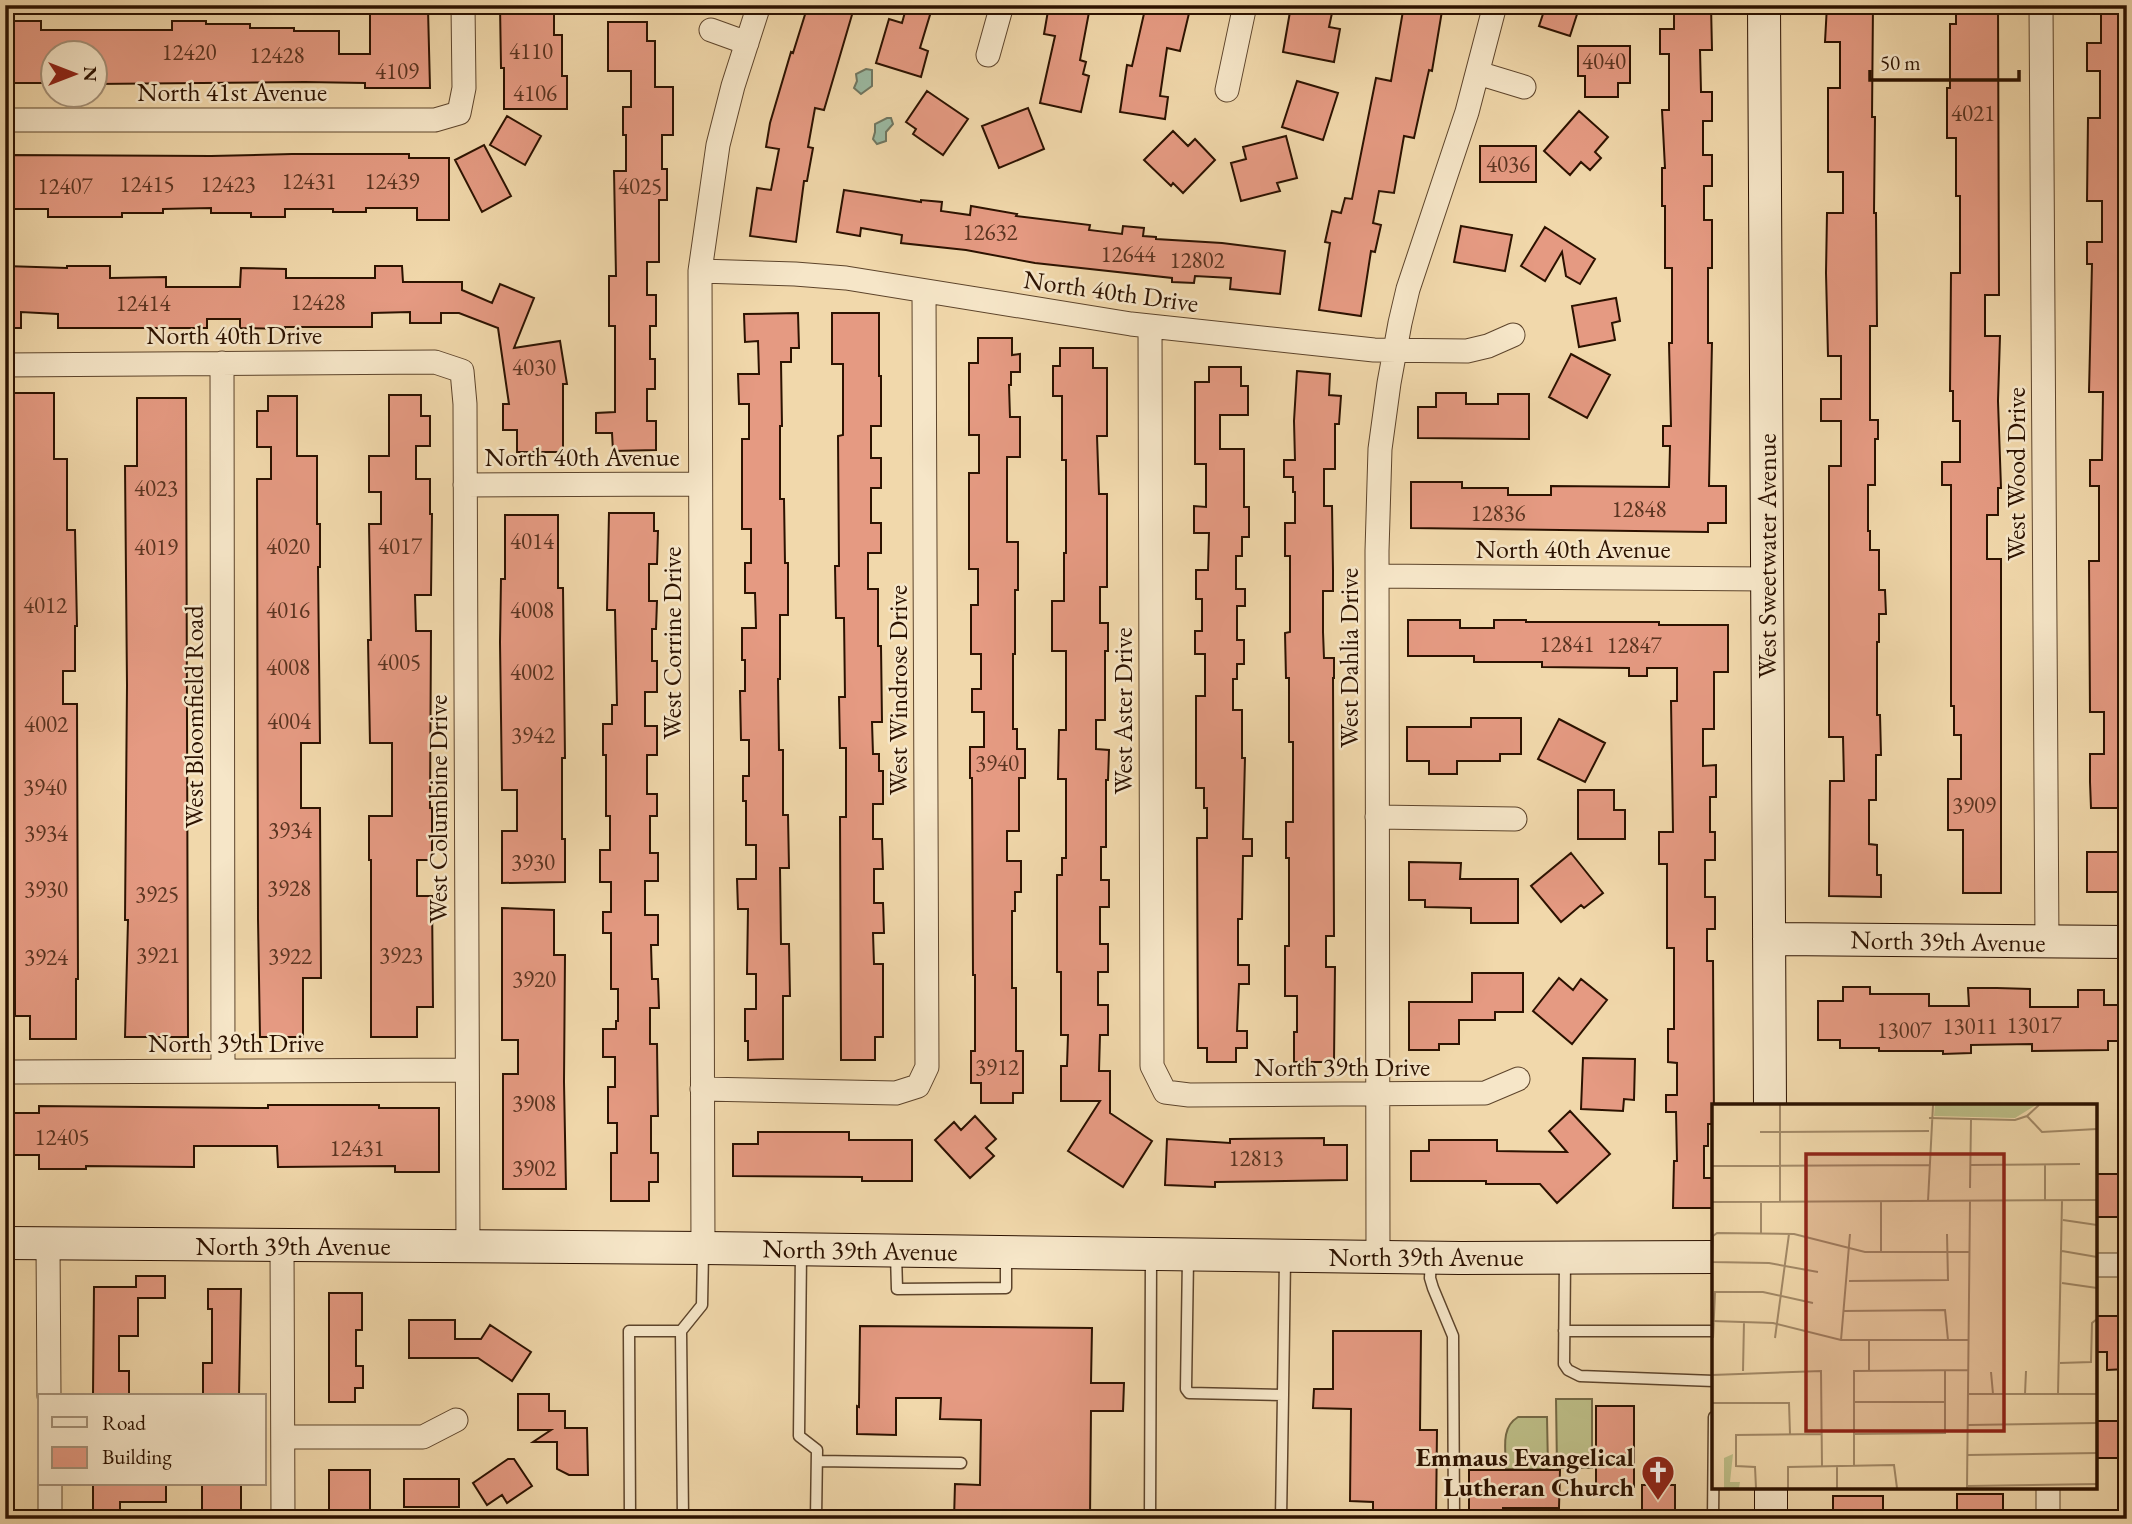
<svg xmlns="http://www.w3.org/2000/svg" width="2132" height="1524" font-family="'EB Garamond',serif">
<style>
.green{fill:#bdbe87;stroke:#746844;stroke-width:2}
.water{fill:#9bbba4;stroke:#6f7762;stroke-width:2}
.building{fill:#e59a82;stroke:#2c1200;stroke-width:2}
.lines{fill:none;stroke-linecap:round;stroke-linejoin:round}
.lane-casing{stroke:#5d442b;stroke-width:13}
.street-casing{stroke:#5d442b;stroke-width:25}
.secondary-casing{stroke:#2c1200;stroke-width:34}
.lane{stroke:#f6e6c8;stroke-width:10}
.street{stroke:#f6e6c8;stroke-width:23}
.secondary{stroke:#f6e6c8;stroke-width:32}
.labels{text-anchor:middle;stroke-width:5;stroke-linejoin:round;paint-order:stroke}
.number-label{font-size:23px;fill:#5a3420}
.street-label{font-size:26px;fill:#2c1200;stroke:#f6e6c8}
.poi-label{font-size:26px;font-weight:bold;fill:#2c1200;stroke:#f6e6c8;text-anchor:end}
.inset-road{fill:none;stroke:#a28967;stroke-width:2}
.view{fill:#8f2418;fill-opacity:0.15;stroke:#8f2418;stroke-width:3.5}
.inset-edge{fill:none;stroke:#2c1200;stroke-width:3.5}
</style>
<rect width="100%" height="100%" fill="#f1d8ab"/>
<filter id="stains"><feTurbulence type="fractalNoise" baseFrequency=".00286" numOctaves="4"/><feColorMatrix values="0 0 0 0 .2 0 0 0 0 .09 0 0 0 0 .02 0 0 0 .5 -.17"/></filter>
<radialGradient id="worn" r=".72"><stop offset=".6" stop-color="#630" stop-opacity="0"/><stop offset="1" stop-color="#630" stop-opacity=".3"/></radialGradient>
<path class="green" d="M1556 1399H1592V1468H1557Z
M1518 1417H1547L1548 1469H1506C1506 1450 1500 1428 1518 1417Z"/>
<path class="water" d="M866 69 872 70V86L861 94 854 88 857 81 856 74Z
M887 118H891L893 124 886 132V141L877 144 873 139 875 132V124Z"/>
<path class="building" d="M500 5H554V35H562V76H567V109H504V68H501Z
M808 5H845L854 8 824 110 815 108 808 147 813 148 807 181H804L796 242 750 236 757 188 771 190 779 149 766 147 770 123 791 52 793 53Z
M907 5H933L920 48 928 51 921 77 876 63 889 19 902 23Z
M1049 5 1090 7 1080 60 1086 62 1083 74 1089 76 1081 112 1040 103 1055 36 1044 34Z
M1146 5H1191L1180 51 1167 48 1160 96 1168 97 1165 119 1120 112 1127 65 1132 66Z
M1404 5H1443L1432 71 1429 70 1414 138 1404 136 1394 193 1379 191 1373 223 1381 225 1375 252 1371 251 1361 316 1319 310 1330 243 1325 242 1332 211 1341 213 1345 198 1352 199 1376 78 1391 81Z
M1546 5H1580L1570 36 1539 26Z
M1674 5H1711L1712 50H1700L1701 92H1712V121H1703V155H1712V186H1704V220H1712V268H1708V343H1712L1709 486H1726V523H1708V532L1411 528V482H1462V488H1508V495H1551V486L1669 487 1670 446H1663V426H1671L1669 343H1672V268H1665V206H1662V168H1665L1662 110H1669V54H1660V29H1674Z
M1827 5H1873L1872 117H1875L1874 213H1876L1877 326H1870V420H1878V439H1875V485H1868V531H1870V550H1879V590H1885L1886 614H1879V642H1877V715H1880L1881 755H1876V800H1869V844L1877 845V875H1881V897L1829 896 1830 781H1844L1843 737H1829V466H1841V421H1821V399H1841V356H1828L1826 273 1827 213H1843V172H1828V88H1840V42H1825Z
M1956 5H1998L1999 295H1985V336H2000L1998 401 2001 488H1998V515H1987V559H2001V893H1963V830H1948V779H1961V735H1954V706H1951V485H1942V462H1960V421H1953V391H1950L1951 273H1960V196H1956V138H1947V88H1950V24H1956Z
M2101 5H2127V808H2091L2090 782V754H2104V712H2090L2089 561H2099V486H2090V460H2102L2103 392H2089L2092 264H2087V242H2102V201H2087L2088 118H2100V71H2087V43H2101Z
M1291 6 1332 13 1329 27 1340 29 1334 62 1283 52Z
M370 9H428L430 88H365V83L305 82 94 84V52H52V83H7V21H41V30H172V21H206V24H250V28H294V31H339V54H370Z
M608 22H647V41H655V87H673V135H662V169H667V200H659V262H647V295H656V326H650V359H655V389H647V421H656V450L613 451 612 433H596V413L615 412V326H609V276H616L614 171H626V135H623V107H631V71H608Z
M1578 46H1630V83H1618V97H1585V76H1578Z
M1297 81 1338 93 1323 140 1282 127Z
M927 91 968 119 943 155 913 134 916 129 906 122Z
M1028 108 1044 149 999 168 982 126Z
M1579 111 1608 137 1595 152 1601 158 1590 170 1581 162 1570 175 1544 151Z
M507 116 541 136 525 165 490 145Z
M1173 131 1188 146 1195 139 1215 160 1183 193 1173 183 1171 186 1144 160Z
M1286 136 1297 178 1277 183 1280 191 1241 201 1231 163 1246 159 1243 147Z
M484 145 511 196 482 212 455 160Z
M1480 146H1536V182H1480Z
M292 154H409V158H449V220H417V208H366V212H333V209H285V217H251V213H211V208L163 209V213H122V217H48V209H9V155L211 156Z
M844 190 921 202V200L942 202 941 211 970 215 971 206 1017 214 1016 216 1090 225 1089 230 1122 234 1123 226 1144 228 1143 236 1156 237V239L1222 243 1285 251 1280 294 1230 289 1231 278 1195 276 1194 283 1172 282V278L1035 263 966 250 901 243 902 235 861 228 860 236 837 232Z
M1461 226 1512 235 1505 271 1454 262Z
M1545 227 1595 259 1580 284 1566 276 1562 252 1545 281 1521 266Z
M5 266 67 268V266H110V278L166 277V287H240L241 268 286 269V278H375V266H402L403 282H462V290L492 303 500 284 534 298 514 348 560 341 567 384H563V452H517V430H503V404H509L498 328 459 313H441V323H410V312L372 313V327H285V329L240 328V319H207V328H58V314L21 312V328H5Z
M1616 298 1620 321 1612 323 1615 340 1579 347 1572 306Z
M798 313 799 348H791V362H781L782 426H780V499H784L785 563H788V615H780V679H778L779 750H783V815H788L789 868H780L781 944H789L790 996H783V1059L748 1060V1041H745V1009H756V974H747L748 909H738L737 879H756V845H746V801H743V776H749V740H741L740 691H745V660H742V628H756L755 593H745V563H751V529H742V439H749V404H739L738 374H759L758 341 745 342 744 314Z
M832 313H879V376H881V426H871V458H881V488H871V523H881V553H868V589H878V646H881L882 722H872L873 754H879V771H883V804H873V839H882L883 869H874V903H883L884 933H873L874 964H883V1037H875V1060H841L840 817H846V748H840L839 697H845L844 618H836L835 566H839L838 436 843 435V364H832Z
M978 338H1012V355L1020 354V372H1011V385H1009L1010 417H1020V457H1007V542H1018V590H1015V654H1013V729H1017V749H1025V778H1019V831H1007V861H1021V892H1015V911H1012V988H1016V1051H1023V1093H1013V1103H981V1083H971V1051H975V975H973L972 778H970V747H984V712H972V689H981V654H971V605H978V569H969V473H979V435H969V363H978Z
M1060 348H1093V368H1107V436H1097L1099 494H1107V587H1100V623H1108V651H1105V720H1096V749L1109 750 1108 780H1106V847H1101V880H1109V907H1100V944H1108V972H1098V1005H1108V1035H1100L1099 1071H1110V1113L1152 1141 1123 1187 1068 1151 1100 1101H1061V1066H1067L1068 1035H1061V972H1057V875H1062V858H1066V779H1058L1059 730H1066V651H1052V601H1064V553H1066V460H1062V396H1053V366H1060Z
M1571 354 1610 375 1587 418 1549 397Z
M1209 367H1241V386H1248V415H1220V449H1244V507H1249V537H1242V556H1236V589H1245V606H1237V640H1244V664H1237V679H1233V710H1242V758H1245L1243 839H1252V856H1243L1242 919H1238V965H1249V984H1239L1237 1031H1247V1048H1236V1062H1207V1048H1198L1197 838H1207V808H1204V788H1196V696H1205V654H1195V631H1202V599H1196V570H1208L1209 533H1194V506L1206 507V464H1195V382H1209Z
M1297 371 1330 374 1329 395 1341 396 1339 424H1335V469H1324V506H1332L1333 570V591H1323V632L1324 658H1334V678H1333L1334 936H1326V967H1335L1334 1062H1294V1032H1297V996H1285V946H1289V858H1286V822H1293V742H1289V678H1286L1285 633 1290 632V556H1285V523H1295V492H1293V477H1284V460H1295L1294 421Z
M14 393H54V459H67V530H75L77 626H75V671H63V704H77L78 979H76V1039H30V1016H15Z
M1436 393H1466V404H1498V394H1529V439L1418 438V407H1436Z
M389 395H421V416H430V446H416V479H430V514H432L431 595H415L416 631H431L430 808H432V860H417V896H432L433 1007H417V1037H371V860H369V816H392V743H370L368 640H371L369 524H381V492H369V456H389Z
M268 396H297V456H317V524H320V567H318L320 743H301V808H320L321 978H303V1037H260L258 919 257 479H271V447H257V411H268Z
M137 398H186L188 1037H125L128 920H125L127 685 125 466H137Z
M609 513H654V531H658L657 564H649V601H657L656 629H652V661H657V692H645V726H657V755H647V794H657V816H650V853H658V881H645V915H658V945H651L652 979H658L659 1008H650V1044H657L658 1116H651V1153H658V1182H649V1201H611V1153H617V1123H608V1087H615V1057H603V1029H616V1021H618V989H611V933H603V912H611V882H600V850H610V816H606V755H603V724H612V705H617L615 610H607Z
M505 515H558V588H563L565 758H562V839H565V882L502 883V831H517V790H502L500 642 501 579H505Z
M1408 620H1460V628H1494V620H1526V622H1659V625H1728V672H1714V729H1703V766L1716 765V797H1710V832H1715V860H1705V897H1715V929H1707V961H1713L1714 1124H1708V1146H1704V1178H1714V1208H1673L1674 1161H1677L1676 1112H1666V1095H1677V1063L1668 1062V1029H1674V948H1667V864H1659V832H1673L1671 701H1677V668H1647V676H1629V668L1542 667V662H1474V656H1408Z
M1471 718H1521V754H1500V761H1457V774H1429V761H1407V727H1471Z
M1559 719 1605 743 1585 782 1538 759Z
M1578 790H1614V810H1625V839H1578Z
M2087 852H2127V892H2087Z
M1571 853 1603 893 1584 908 1581 905 1561 922 1531 886Z
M1409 862 1461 863 1460 879H1518V923H1471V908L1425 907V900H1409Z
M502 908 554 910V955H565L564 1082 566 1189H503V1074H518V1040H502Z
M1472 973H1523V1012H1495V1020H1459V1044H1439V1050H1409V1002H1472Z
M1559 978 1573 990 1581 979 1607 1000 1572 1044 1533 1011Z
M1843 987H1870V994H1929V1006H1969L1968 988H1997L2030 989V1007H2078V990H2104V1005H2127V1041H2108V1050L2032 1051V1044L1971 1045V1053L1943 1054V1051H1879V1048H1840V1040H1818V1001H1843Z
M1583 1058 1635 1059 1634 1100 1624 1099 1623 1111 1581 1109Z
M268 1105H379V1108H439V1172H395V1166L278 1167 277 1146H194V1167L86 1166V1169H39V1155H5V1113H39V1106L268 1108Z
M1570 1111 1610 1154 1557 1203 1540 1184H1486V1181H1411V1151H1429V1140H1497V1151L1567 1152 1549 1131Z
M975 1116 996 1139 986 1148 994 1156 970 1178 935 1140 954 1122 961 1130Z
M758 1132H849V1140H912V1181H862V1177L733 1176V1144H758Z
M1324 1138V1145H1347V1180L1215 1182V1187L1165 1185 1167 1139 1230 1143V1139Z
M2095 1174H2125V1217H2095Z
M136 1276H165V1298H138V1336H119V1371H129V1395H93L94 1287H136Z
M208 1289H241L239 1396H203V1363H212V1309H208Z
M329 1293H362V1330H356V1366H363V1388H355V1402H329Z
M2095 1316H2127V1369L2107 1370V1352H2095Z
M409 1320H455V1339H481L490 1325 531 1352 512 1381 478 1358H409Z
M860 1326 1092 1328 1091 1383H1124L1123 1411H1091L1090 1519H954L955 1484 980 1485 981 1420 940 1419 941 1398H896V1435L857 1434V1406L859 1407Z
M1333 1331H1421L1420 1430H1437L1436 1519H1373V1502L1350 1501 1351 1409 1313 1408 1314 1389H1333Z
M518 1394H549V1411H565V1428H587L588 1475H569L557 1469V1442H533L551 1430H518Z
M1596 1406H1634V1487H1596Z
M2095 1421H2127V1458H2095Z
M508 1459H514L532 1486 507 1503 502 1495 487 1505 473 1483Z
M329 1470H370V1518H329Z
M1469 1470H1560L1559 1508H1503V1519H1469Z
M404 1479H459V1507H404Z
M93 1484H166V1502H120V1519H93Z
M202 1484H241V1519H202Z
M1642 1485H1675V1519H1642Z
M1957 1494H2003V1519H1957Z
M1833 1496H1883V1519H1833Z"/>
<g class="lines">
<defs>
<path id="lane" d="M801 1253 799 1436 817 1450 816 1519
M896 1254 897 1289 1006 1288V1256
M1188 1258 1186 1389 1189 1393 1283 1395 1281 1519
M1431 1260 1430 1278 1433 1288 1453 1336 1454 1519
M1565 1260 1564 1364 1568 1370 1580 1376 1714 1381
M1564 1331H1714
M1283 1395 1285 1259
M817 1461 961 1463
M630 1519 629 1331H681
M683 1519 681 1331 702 1305 703 1252
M1150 1519 1151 1257
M1713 1519 1714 1417"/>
<path id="street" d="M2041 5 2047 942
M711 30 747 43
M988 55 1002 5
M1478 73 1524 87
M1227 90 1245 5
M5 120H435L459 113 464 88 463 5
M700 271 795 274 846 278 1131 324 1374 350 1467 351 1488 346 1513 335
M1150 326 1152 1066 1165 1092 1189 1095 1485 1093 1518 1079
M222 363 223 1071
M5 365 435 362 462 371 465 404 468 1247
M465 485 700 484
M1377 576 1768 579
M1377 817 1515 819
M5 1070 13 1072 467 1070
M702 1089 896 1093 918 1086 927 1067 924 292
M48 1244 49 1396
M282 1246 283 1519
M703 1248 700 271 718 145 733 86 759 5
M1378 1257 1377 551 1380 449 1389 383 1400 323 1408 289 1467 112 1495 5
M2095 1265H2127
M283 1437H423L456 1420
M50 1484V1519
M2048 1487V1519"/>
<path id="secondary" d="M1764 5 1770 1106
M1769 939 2127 942
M5 1243 703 1248 1460 1258 1714 1257
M1771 1487V1519"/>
</defs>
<use href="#lane" class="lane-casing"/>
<use href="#street" class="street-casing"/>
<use href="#secondary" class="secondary-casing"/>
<use href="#lane" class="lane"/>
<use href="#street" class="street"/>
<use href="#secondary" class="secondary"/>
</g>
<defs>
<symbol id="church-pin" viewBox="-11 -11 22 30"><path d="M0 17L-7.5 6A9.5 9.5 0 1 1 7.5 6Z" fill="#8f2418" stroke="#f6e6c8"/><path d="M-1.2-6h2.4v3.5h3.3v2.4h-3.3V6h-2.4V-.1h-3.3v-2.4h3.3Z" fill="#fff"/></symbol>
</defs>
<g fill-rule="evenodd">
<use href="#church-pin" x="1639" y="1453" width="38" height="52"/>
</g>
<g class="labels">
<g class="number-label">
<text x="531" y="59">4110</text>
<text x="189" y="60">12420</text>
<text x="277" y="63">12428</text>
<text x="1604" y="69">4040</text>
<text x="397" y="79">4109</text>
<text x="535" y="101">4106</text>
<text x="1973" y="121">4021</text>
<text x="1508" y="172">4036</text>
<text x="309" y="189">12431</text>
<text x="392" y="189">12439</text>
<text x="147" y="192">12415</text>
<text x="228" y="192">12423</text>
<text x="65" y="194">12407</text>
<text x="640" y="194">4025</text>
<text x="990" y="240">12632</text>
<text x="1128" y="262">12644</text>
<text x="1197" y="268">12802</text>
<text x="318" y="310">12428</text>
<text x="143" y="311">12414</text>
<text x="534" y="375">4030</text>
<text x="156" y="496">4023</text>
<text x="1639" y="517">12848</text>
<text x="1498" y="521">12836</text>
<text x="532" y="549">4014</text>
<text x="288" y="554">4020</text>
<text x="400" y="554">4017</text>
<text x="156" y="555">4019</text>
<text x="45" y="613">4012</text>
<text x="288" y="618">4016</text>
<text x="532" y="618">4008</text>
<text x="1567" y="652">12841</text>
<text x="1634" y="653">12847</text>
<text x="399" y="670">4005</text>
<text x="288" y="675">4008</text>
<text x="532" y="680">4002</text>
<text x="289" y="729">4004</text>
<text x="46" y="732">4002</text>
<text x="533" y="743">3942</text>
<text x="997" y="771">3940</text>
<text x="45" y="795">3940</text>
<text x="1974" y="813">3909</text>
<text x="290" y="838">3934</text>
<text x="46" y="841">3934</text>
<text x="533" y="870">3930</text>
<text x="289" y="896">3928</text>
<text x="46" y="897">3930</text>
<text x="157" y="902">3925</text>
<text x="158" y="963">3921</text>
<text x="401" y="963">3923</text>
<text x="290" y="964">3922</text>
<text x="46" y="965">3924</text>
<text x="534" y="987">3920</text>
<text x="2034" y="1033">13017</text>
<text x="1970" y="1034">13011</text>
<text x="1904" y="1038">13007</text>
<text x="997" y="1075">3912</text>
<text x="534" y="1111">3908</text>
<text x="62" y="1145">12405</text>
<text x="357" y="1156">12431</text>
<text x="1256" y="1166">12813</text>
<text x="534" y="1176">3902</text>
</g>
<g class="street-label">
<text x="232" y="101">North 41st Avenue</text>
<text transform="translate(1111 291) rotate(8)" y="9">North 40th Drive</text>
<text x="234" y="344">North 40th Drive</text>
<text x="582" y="466">North 40th Avenue</text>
<text transform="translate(2016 474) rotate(-90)" y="9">West Wood Drive</text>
<text x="1573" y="558">North 40th Avenue</text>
<text transform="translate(1767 556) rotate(-90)" y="9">West Sweetwater Avenue</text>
<text transform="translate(672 643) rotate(-90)" y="9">West Corrine Drive</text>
<text transform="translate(1349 658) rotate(-90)" y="9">West Dahlia Drive</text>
<text transform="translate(898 690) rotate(-90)" y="9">West Windrose Drive</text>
<text transform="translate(1123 711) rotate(-90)" y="9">West Aster Drive</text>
<text transform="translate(194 717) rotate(-90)" y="9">West Bloomfield Road</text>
<text transform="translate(438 809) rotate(-90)" y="9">West Columbine Drive</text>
<text transform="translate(1948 941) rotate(1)" y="9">North 39th Avenue</text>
<text x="236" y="1052">North 39th Drive</text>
<text x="1342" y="1076">North 39th Drive</text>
<text x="293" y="1255">North 39th Avenue</text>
<text transform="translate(860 1250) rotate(1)" y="9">North 39th Avenue</text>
<text x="1426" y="1266">North 39th Avenue</text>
</g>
<g class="poi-label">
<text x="1634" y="1466">Emmaus Evangelical<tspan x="1634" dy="30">Lutheran Church</tspan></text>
</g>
</g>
<g transform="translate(1712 1104)">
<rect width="385" height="385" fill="#f1d8ab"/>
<path d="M223 1H324L303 14 222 12ZM21 350 18 378H28L27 384H12V354Z" fill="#bdbe87"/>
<path class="inset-road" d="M315 12 330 28 385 25M217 14 303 16 315 12 327 1M48 28 217 27M333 60V97M259 61 368 60M0 62 217 61M258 84 259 16M216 97 221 1M0 98 385 96M49 98V129M68 98V1M351 116 385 121M350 147 385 153M169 148V97M0 158 1 132 5 129 82 130 153 148H258M0 158 57 159 106 168M137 177 236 176 235 130M350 179 385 184M132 207 233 206 236 236M0 217 61 219 129 236H257M1 234 3 188H51L101 199M63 234 77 130M129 236 138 130M157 236V267M348 259 379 258 380 219 385 215M31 267 32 217M279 268 281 290M0 271 109 267 110 362M256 290H385M313 290 314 267M346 290 350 97M141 298H234M0 299H77L78 330M256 321 385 319M142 330 233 329V266M256 351 385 349M125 362V384M142 362V267L256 266M255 382 385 380M44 384 43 363 24 362V331L110 330M76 384V363L182 361 185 384M255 384 258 97"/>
<path class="view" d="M94 50H292V327H94Z"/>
<rect width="385" height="385" class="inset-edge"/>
</g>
<rect width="2132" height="1524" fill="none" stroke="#f1d8ab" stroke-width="28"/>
<rect x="7" y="7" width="2118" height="1510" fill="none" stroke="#2c1200" stroke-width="3.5"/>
<rect x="14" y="14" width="2104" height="1496" fill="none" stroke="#2c1200" stroke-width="2"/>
<rect x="38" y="1394" width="228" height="91" fill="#f6e6c8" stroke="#a59178" stroke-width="2"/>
<rect x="52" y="1417" width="35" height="10" fill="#f6e6c8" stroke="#a59178" stroke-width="2"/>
<text x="102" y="1430" font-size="21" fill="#2c1200">Road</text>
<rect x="52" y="1447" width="35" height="21" fill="#e59a82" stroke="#a59178" stroke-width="2"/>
<text x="102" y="1464" font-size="21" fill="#2c1200">Building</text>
<g transform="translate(74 74) rotate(90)"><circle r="33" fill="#f6e6c8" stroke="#a59178" stroke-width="2"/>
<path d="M0-5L12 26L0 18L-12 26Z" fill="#8f2418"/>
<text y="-10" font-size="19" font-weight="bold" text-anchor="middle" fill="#2c1200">N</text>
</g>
<path d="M1870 70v10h149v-10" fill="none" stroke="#2c1200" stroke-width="3.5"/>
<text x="1880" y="70" font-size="21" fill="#2c1200" stroke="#f6e6c8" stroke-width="5" paint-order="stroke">50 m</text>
<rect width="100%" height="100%" filter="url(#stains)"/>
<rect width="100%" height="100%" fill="url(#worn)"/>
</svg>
